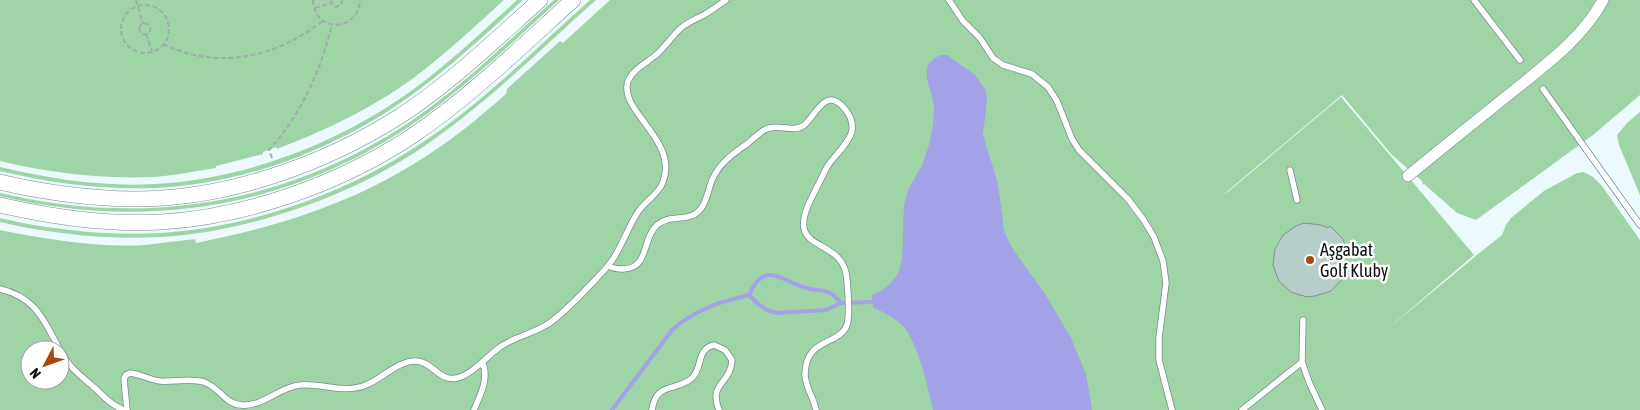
<svg xmlns="http://www.w3.org/2000/svg" width="1640" height="410" font-family="'Asap Condensed',sans-serif">
<style>
.green{fill:#9fd4a6;fill-rule:evenodd}
.water{fill:#a3a1e8}
.lines{fill:none;stroke-linecap:round;stroke-linejoin:round}
.stream{stroke:#a3a1e8;stroke-width:4}
.building{fill:#b6cdc9;stroke:#7f9591}
.service-casing{stroke:#778d93;stroke-width:7}
.minor-casing{stroke:#778d93;stroke-width:12}
.tertiary-casing{stroke:#778d93;stroke-width:16}
.path{stroke:#9fabae;stroke-width:2;stroke-dasharray:5 2.5;stroke-linecap:butt}
.service{stroke:#fff;stroke-width:5.5}
.minor{stroke:#fff;stroke-width:11}
.tertiary{stroke:#fff;stroke-width:15}
.poi-dot{fill:#aa4805;stroke:#fff;stroke-width:2}
.labels{text-anchor:middle;stroke-width:5;stroke-linejoin:round;paint-order:stroke}
.poi-label{font-size:18px;fill:#091113;stroke:#fff;text-anchor:start}
</style>
<rect width="100%" height="100%" fill="#ecfafe"/>
<path class="green" d="M0 0H504C481 21 458 42 435 61 388 101 334 127 277 149L276 147 263 152V154L216 166V168C194 171 174 176 152 177 101 179 49 173 0 161Z
M517 0H523C489 31 455 63 417 91 342 147 248 184 154 188 103 190 50 183 0 171V167C50 179 103 187 154 184 247 179 339 143 414 89 450 62 484 30 517 0Z
M554 0H559C517 38 476 78 431 111 305 205 152 233 0 196V193C152 229 301 202 428 109 473 76 512 37 554 0Z
M590 0H596C540 50 486 104 423 147 352 196 248 232 161 237 110 240 50 234 0 222V218C49 230 111 236 161 233 251 227 345 194 420 144 482 104 535 49 590 0Z
M610 0H1640V95L1593 135 1476 220 1457 213 1424 184 1423 185 1422 181 1391 154 1342 95 1223 195 1229 191 1341 97 1474 255 1385 331 1477 255 1502 235 1506 225 1511 218 1544 191 1577 173 1584 172 1593 177 1602 186 1640 240V410H0V230C43 239 101 248 145 245 162 243 178 241 195 239L196 243C278 227 357 202 428 155 456 137 481 116 506 94L507 89 560 41 563 43ZM30 350H60V380H30Z
M1640 112V195L1619 145 1617 135 1627 123Z"/>
<path class="water" d="M941 55H947L975 75 985 89 987 98 983 135 998 184 1004 231 1012 248 1045 294 1071 338 1086 374 1092 410H933C928 387 918 343 903 326 895 318 883 312 873 307L872 295C883 291 893 283 898 273 906 256 901 222 905 201 907 189 915 178 921 167 929 150 933 130 934 111 935 91 913 66 941 55Z"/>
<g class="lines">
<path class="stream" d="M749 295C764 261 779 279 803 287 822 294 826 285 841 303
M612 410 673 329 682 322 698 312 719 303 749 295 758 304 767 310 777 313 826 310 841 303 873 302"/>
</g>
<path class="building" d="M1304 223 1321 225 1328 228 1330 226 1342 238 1346 246 1344 247 1347 263 1342 279 1331 291 1315 296 1307 297 1291 292 1279 281 1273 265 1275 249 1283 235 1296 226Z"/>
<g class="lines">
<defs>
<path id="service" d="M949 0 963 21 980 38 993 58 1003 65 1032 74 1048 87 1057 101 1072 139 1079 150 1128 199 1143 219 1154 237 1163 261 1166 283 1159 338V360L1172 410
M1474 0 1520 60
M1543 89 1640 225
M1290 170 1297 200
M609 266C614 269 618 269 623 269 650 268 641 240 657 225 669 214 688 222 699 211 707 203 708 190 712 180 720 162 733 154 748 143 754 138 760 132 766 129 778 123 791 133 803 126 815 118 825 84 845 109 850 115 853 122 852 130 851 141 834 156 827 167 822 177 817 187 812 197 781 257 844 233 847 280 848 292 850 315 847 325 839 346 806 337 805 374 805 387 814 398 816 410
M0 289C42 299 46 329 66 360 74 372 86 380 96 389 104 397 113 406 124 410
M1303 320 1302 362 1309 382 1322 410
M127 410 124 379 126 375 130 373C140 374 150 380 160 381 175 382 189 378 204 382 219 387 225 404 241 405 263 407 279 387 300 385 322 383 344 394 366 385 382 379 398 360 417 361 432 362 440 382 457 378 473 374 486 357 500 347 515 336 534 334 551 322 568 309 582 294 596 279 602 272 608 267 613 259 623 244 628 227 638 212 645 201 659 194 663 182 679 140 618 111 628 81 633 69 648 62 657 54 666 46 672 36 681 28 688 22 696 19 704 15 712 10 719 5 726 0
M474 410C480 395 490 378 482 362
M652 410C656 381 677 392 692 378 703 368 696 349 714 345L725 350 732 360C731 384 708 383 719 410
M1242 410 1302 362"/>
<path id="minor" d="M1408 176C1442 148 1477 120 1512 92 1545 65 1583 38 1603 0"/>
<path id="tertiary" d="M0 182C41 192 93 199 135 199 227 199 323 165 400 116 451 83 495 40 540 0
M0 205C52 217 107 225 161 222 247 217 341 183 412 136 470 97 521 47 573 0"/>
</defs>
<use href="#service" class="service-casing"/>
<use href="#minor" class="minor-casing"/>
<use href="#tertiary" class="tertiary-casing"/>
<path class="path" d="M136 0 143 24
M313 0C314 33 358 33 360 0
M331 0 332 3 336 7 341 5 342 0
M121 29a24 24 0 1 1 48 0a24 24 0 1 1-48 0Z
M315 8 332 3
M139.5 29a5.5 5.5 0 1 1 11 0a5.5 5.5 0 1 1-11 0Z
M146 34 152 51
M163 44C219 71 276 57 323 21
M272 158 269 150C301 115 321 70 332 24"/>
<use href="#service" class="service"/>
<use href="#minor" class="minor"/>
<use href="#tertiary" class="tertiary"/>
</g>
<circle class="poi-dot" cx="1310" cy="260" r="5"/>
<g class="labels">
<g class="poi-label">
<text x="1320" y="256">Aşgabat<tspan x="1320" dy="21">Golf Kluby</tspan></text>
</g>
</g>
<g transform="translate(45 365) rotate(229)"><circle r="24" fill="#ffffff" stroke="#9da0a1"/>
<path d="M0-4L9 19L0 12L-9 19Z" fill="#aa4805"/>
<text y="-8" font-size="14" font-weight="bold" text-anchor="middle" fill="#091113">N</text>
</g>
</svg>
